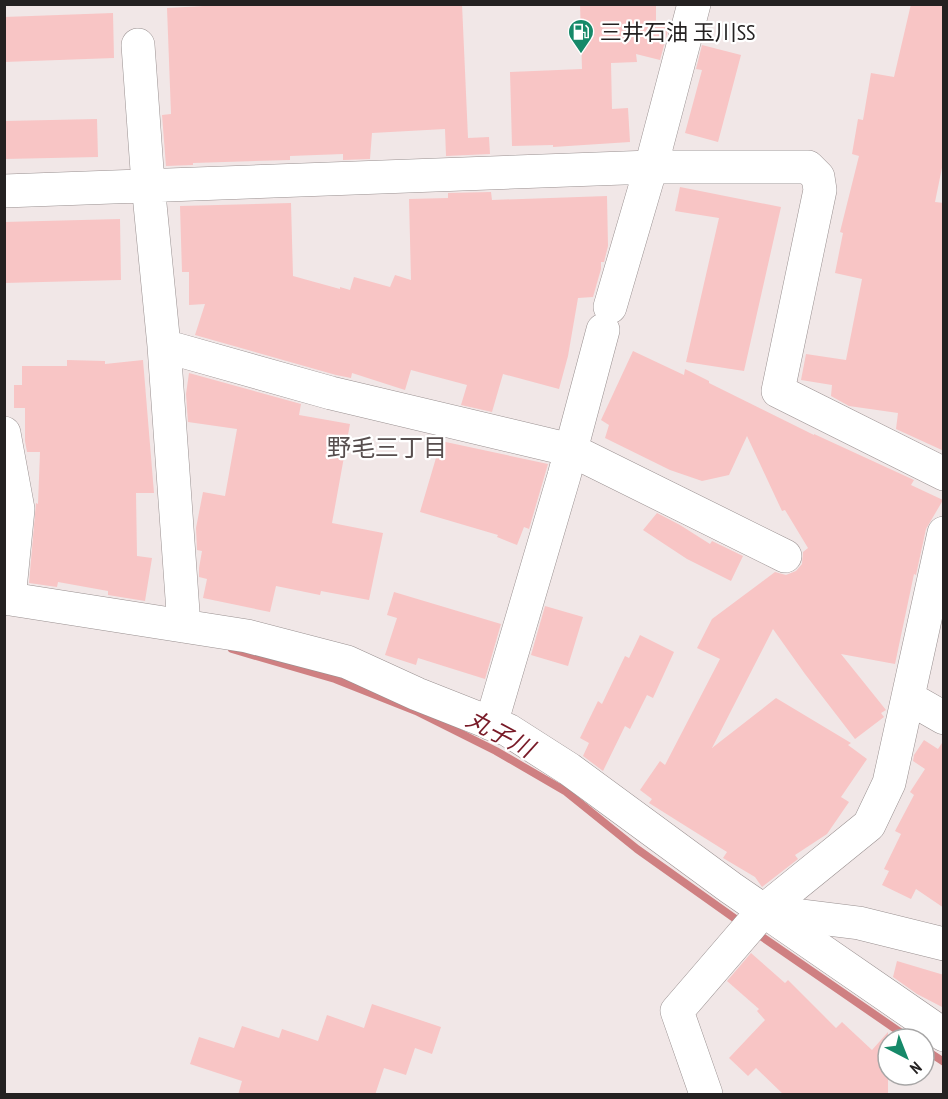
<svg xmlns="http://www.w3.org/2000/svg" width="948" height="1099" font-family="'PT Sans Narrow','Noto Sans JP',sans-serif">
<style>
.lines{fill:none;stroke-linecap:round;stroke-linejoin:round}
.stream{stroke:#cf8082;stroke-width:8}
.building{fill:#f8c5c5}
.minor-casing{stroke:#999090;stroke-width:34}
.tertiary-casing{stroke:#999090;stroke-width:34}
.minor{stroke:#fff;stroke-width:33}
.tertiary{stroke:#fff;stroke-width:33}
.labels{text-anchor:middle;stroke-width:4.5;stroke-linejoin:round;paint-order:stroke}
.poi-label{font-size:22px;fill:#242121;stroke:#fff;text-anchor:start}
.neighbourhood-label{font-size:24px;fill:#574e4e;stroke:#fff}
.water-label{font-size:24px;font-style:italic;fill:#781a27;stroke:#fff}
</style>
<rect width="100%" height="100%" fill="#f1e7e7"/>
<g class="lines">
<path class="stream" d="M232 649 335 679 416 711 496 751 565 791 637 849 744 925
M755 932 910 1039
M924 1049 944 1062"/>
</g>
<path class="building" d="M241 4H462L468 138 489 137 490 154 446 156 445 129 372 133 370 159 343 160V154L290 156V160L193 163V165L166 166 162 115 171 114 167 8Z
M580 4H656V24L669 27 660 60 636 54 637 62 611 63 612 109 628 108 630 142 553 147V145L512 146 510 72 582 69Z
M911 4H944V158L935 202 944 203V451L896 429 898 413 849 406 831 396 832 385 801 380 806 354 846 360 862 279 835 273 843 233 840 232 859 156 852 154 858 119 863 120 871 73 894 77Z
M113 13 114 58 4 62V17Z
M702 45 741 55 718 142 685 133 702 70 696 69Z
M97 119 98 157 4 159V121Z
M680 187 781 207 744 371 686 362 719 218 675 211Z
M491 192 492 200 607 196 608 246 604 262H601V269L593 297 578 298 568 356 559 389 503 374 492 412 461 405 467 385 411 370 405 390 352 373 351 378 336 375 195 335 205 304 189 305V272H182L180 206 291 203 293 276 340 289V287L350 290 354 277 390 287 395 275 411 280 409 199 448 198V193Z
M120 219 121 280 4 283V222Z
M633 351 684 375 685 369 709 381V383L814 435V434L914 480 911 485 943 500 926 529 916 575 914 574 895 664 841 654 886 710 881 713 884 717 855 739 805 674 773 629 712 748 776 698 851 743 848 745 867 759 841 797 849 802 827 834 795 855 798 859 762 887 755 877 723 858 727 852 649 803 652 799 640 790 660 761 665 765 720 659 697 648 712 619 775 572 786 575 796 571 802 564 803 552 808 548 785 510 782 511 747 436 729 475 702 481 670 470 605 438 609 425 601 420Z
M67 360 105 361V364L143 360 154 493H136L137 556 152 558 145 601 108 595V591L58 582 57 587 29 583 36 503 38 504 40 452H27L25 441V408H14V385H22V366H67Z
M189 373 301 404 299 415 350 424 332 523 383 533 369 600 321 591 320 595 276 586 270 612 203 598 207 579 199 577V568L202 551 197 550 196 528 203 492 225 496 237 429 188 422 186 394Z
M441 441 548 464 529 529 524 527 517 545 497 537 498 535 420 512Z
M657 513 680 525 710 544 712 541 743 556 731 581 687 559 643 530Z
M394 592 501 624 485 679 418 658 416 665 385 655 397 618 387 615Z
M545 606 583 617 568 666 531 655Z
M640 635 674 652 653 698 647 695 630 729 625 726 603 771 583 756 589 743 580 738 598 701 602 704 625 656 629 658Z
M924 740 938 749 944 740V908L916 889 911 899 882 885 889 871 884 869 901 834 895 831 914 795 910 792 925 769 913 761 914 755Z
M751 953 785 983 788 980 836 1028 842 1022 872 1050 888 1032V1095H784L756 1068 748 1076 729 1058 765 1020 757 1011 759 1009 727 981Z
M897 961 944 975V1008L917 994 893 977Z
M372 1004 441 1027 432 1054 415 1048 406 1075 384 1068 375 1095H238L242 1081 190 1064 199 1037 234 1048 242 1026 279 1038 282 1029 318 1041 327 1015 364 1028Z"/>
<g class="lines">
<defs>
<path id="minor" d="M138 45 148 184 164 346 184 626
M4 191 651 167H808L818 177 820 190 778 391 944 474
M610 307 651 167 694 4
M164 346 331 393 571 450 785 556
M4 433 18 509 9 599
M4 598 247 636 347 662 417 694 508 730 569 769 731 888 944 1035
M909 698 944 718
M491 724 564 476 603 330
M706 1094 677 1011 763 911 869 825 889 783 944 533"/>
<path id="tertiary" d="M763 911 859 923 944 944"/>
</defs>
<use href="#minor" class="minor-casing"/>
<use href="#tertiary" class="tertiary-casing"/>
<use href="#minor" class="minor"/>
<use href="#tertiary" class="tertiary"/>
</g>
<defs>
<symbol id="fuel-pin" viewBox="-11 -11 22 30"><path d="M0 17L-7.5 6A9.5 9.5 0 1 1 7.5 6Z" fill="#168969" stroke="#fff"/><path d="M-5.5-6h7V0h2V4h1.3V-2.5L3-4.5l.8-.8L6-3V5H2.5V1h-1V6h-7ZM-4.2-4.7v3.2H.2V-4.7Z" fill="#fff"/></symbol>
</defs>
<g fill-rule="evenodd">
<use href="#fuel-pin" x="566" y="17" width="30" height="40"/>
</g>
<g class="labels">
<g class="poi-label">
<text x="600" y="40">三井石油 玉川SS</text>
</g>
<g class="neighbourhood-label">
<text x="387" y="456">野毛三丁目</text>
</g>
<g class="water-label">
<text transform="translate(500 734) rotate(28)" y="8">丸子川</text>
</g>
</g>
<rect width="948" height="1099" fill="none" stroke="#242121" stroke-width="12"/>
<g transform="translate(906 1057) rotate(138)"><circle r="28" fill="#ffffff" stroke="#a7a6a6" stroke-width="1.5"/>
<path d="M0-4.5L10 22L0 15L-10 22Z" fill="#168969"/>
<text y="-9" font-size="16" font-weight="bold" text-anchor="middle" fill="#242121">N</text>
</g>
</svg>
